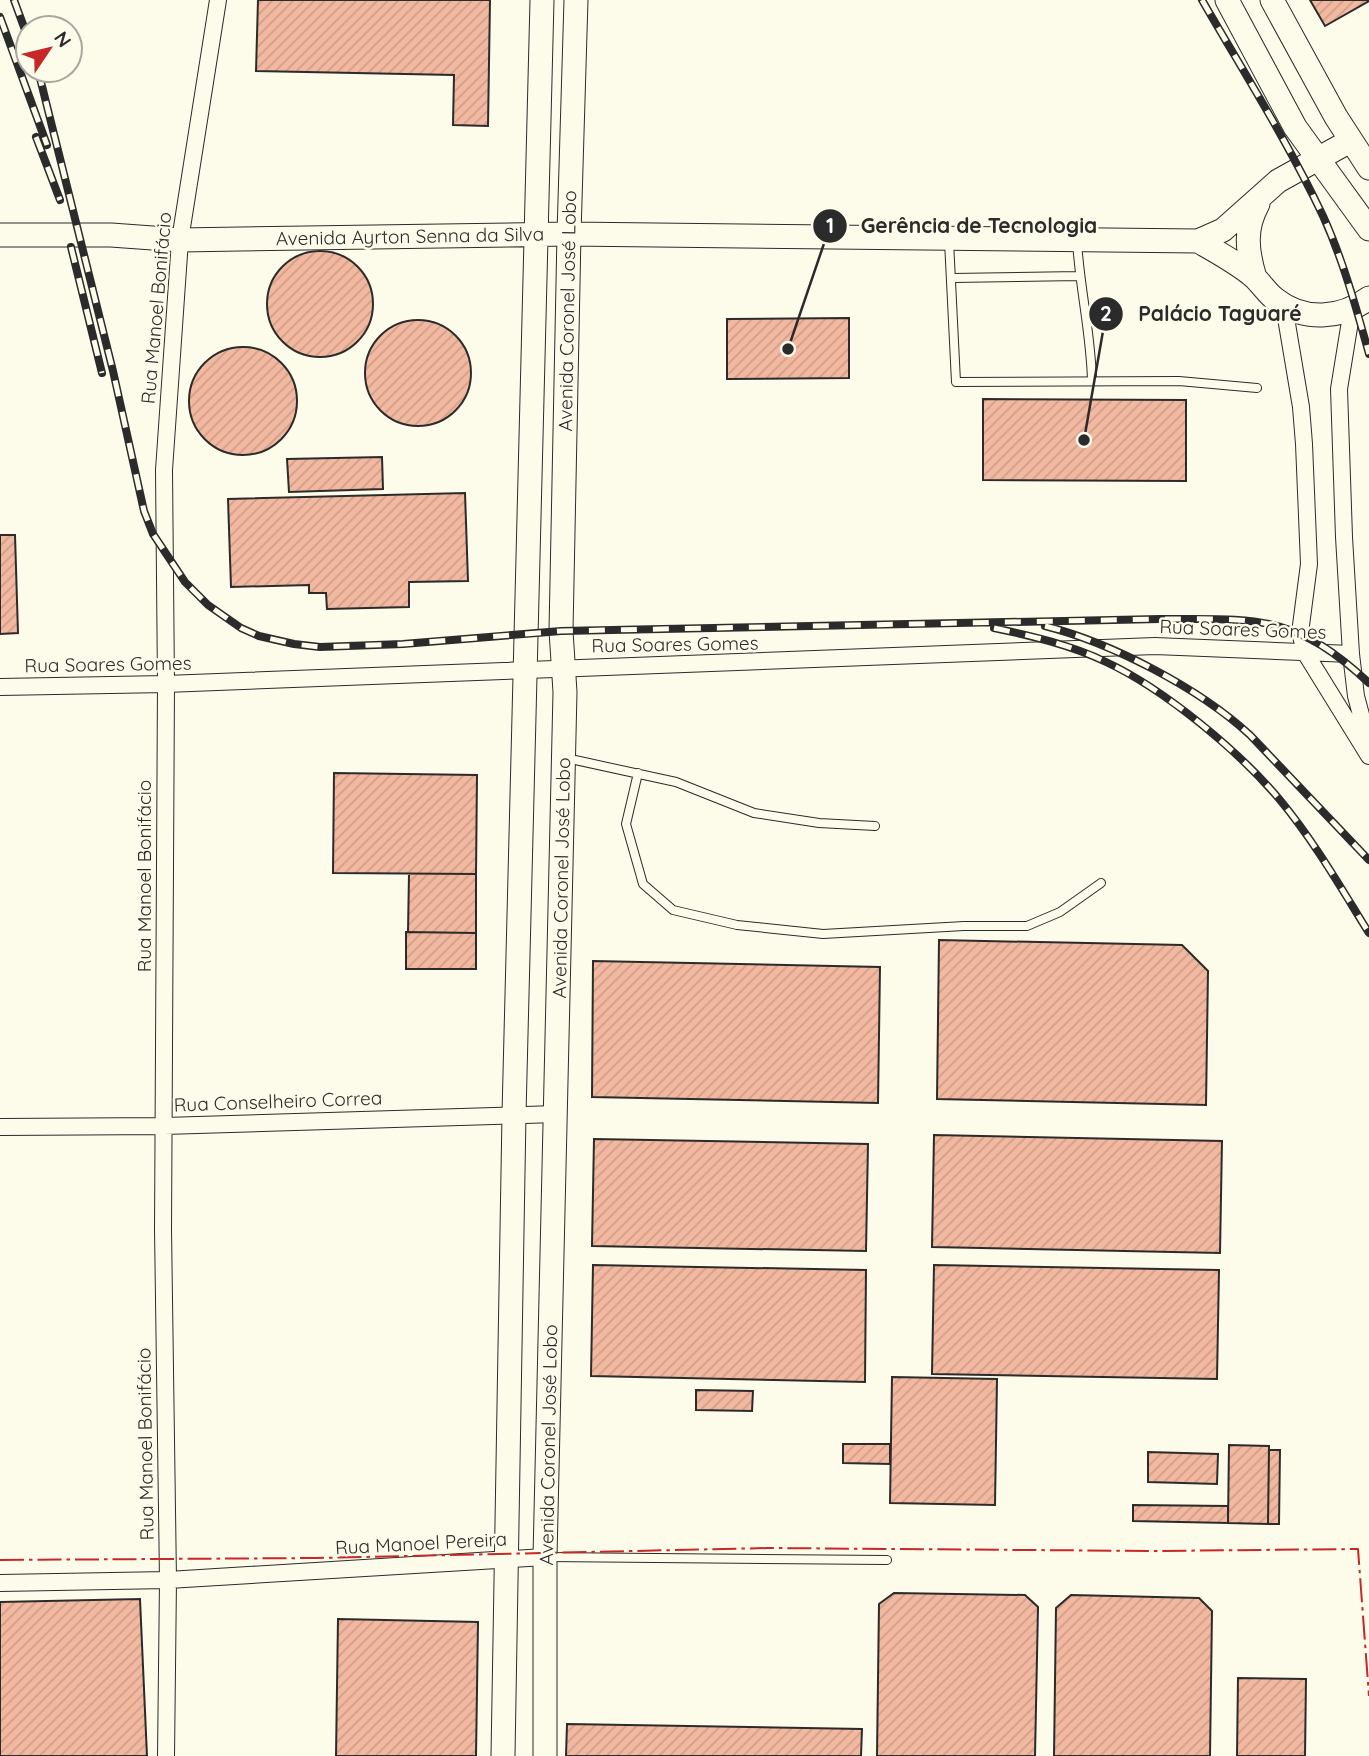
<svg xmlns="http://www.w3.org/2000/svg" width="1369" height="1756" font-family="Quicksand,sans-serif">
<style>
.building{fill:url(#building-hatch);stroke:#2b2b2b;stroke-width:2}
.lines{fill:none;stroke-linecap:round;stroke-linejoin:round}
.lane-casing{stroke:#2b2b2b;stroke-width:10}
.street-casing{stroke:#2b2b2b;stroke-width:18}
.secondary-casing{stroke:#2b2b2b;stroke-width:25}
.lane{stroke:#fdfbea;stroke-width:8}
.street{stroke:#fdfbea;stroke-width:16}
.secondary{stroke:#fdfbea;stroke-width:23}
.rail-casing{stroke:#2b2b2b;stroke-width:8}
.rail{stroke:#fdfbea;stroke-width:5;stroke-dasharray:16;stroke-linecap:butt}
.power{stroke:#c62828;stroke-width:2;stroke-dasharray:24 5 3.5 5;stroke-linecap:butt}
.labels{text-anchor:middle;stroke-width:5;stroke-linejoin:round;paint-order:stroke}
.street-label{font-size:19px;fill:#2b2b2b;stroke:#fdfbea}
.leader{fill:none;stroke:#2b2b2b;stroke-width:2.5}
.callout-dot{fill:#2b2b2b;stroke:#fdfbea;stroke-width:2.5}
.mark-label{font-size:21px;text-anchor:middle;font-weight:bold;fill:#fff}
.callout-label{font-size:21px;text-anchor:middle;font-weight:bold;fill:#2b2b2b;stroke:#fdfbea;stroke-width:5;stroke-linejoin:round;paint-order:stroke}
</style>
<defs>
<pattern id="building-hatch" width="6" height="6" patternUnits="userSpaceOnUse" patternTransform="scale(1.75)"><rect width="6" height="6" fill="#f2b8a0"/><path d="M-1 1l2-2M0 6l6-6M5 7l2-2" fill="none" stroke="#d09e8a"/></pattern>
</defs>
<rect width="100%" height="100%" fill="#fdfbea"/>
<path class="building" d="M258 0H490L488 126 453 125 454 75 256 71Z
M1310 0H1369V1L1325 26Z
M267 304a53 53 0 1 1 106 0a53 53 0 1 1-106 0Z
M849 318V378L727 379V319Z
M365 373a53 53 0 1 1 106 0a53 53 0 1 1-106 0Z
M189 401a54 54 0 1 1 108 0a54 54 0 1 1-108 0Z
M983 399 1186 400V481L983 480Z
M382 457 383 489 289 492 287 459Z
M465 493 468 581 409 582V607L327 609 326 593H309V585L231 587 228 499Z
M0 535H15L18 633 0 634Z
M334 773 477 775 476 874 333 873Z
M409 874H476V933L408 932Z
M406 932 476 933V969H406Z
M939 940 1182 945 1208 971 1206 1105 937 1099Z
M593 961 880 967 878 1103 592 1097Z
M934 1135 1222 1141 1220 1253 932 1247Z
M594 1139 868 1144 866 1251 592 1246Z
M593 1265 866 1270 865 1382 591 1376Z
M934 1265 1219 1270 1217 1379 932 1374Z
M892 1377 997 1379 995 1505 890 1503Z
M696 1390 753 1391 752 1411 696 1410Z
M843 1444H890V1464L843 1463Z
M1229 1445 1269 1446 1268 1524 1228 1523Z
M1269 1450H1280L1279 1524H1268Z
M1148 1452 1218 1454 1217 1484 1148 1482Z
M1133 1505 1228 1506V1523L1133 1521Z
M894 1593 1025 1595 1038 1607 1035 1756H877L879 1604Z
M1071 1595 1199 1598 1212 1611 1210 1756H1054L1056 1608Z
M140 1599 147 1756H0V1602Z
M338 1619 478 1622 476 1756H336Z
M1238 1678 1306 1679 1305 1756H1237Z
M567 1724 862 1729 861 1756H566Z"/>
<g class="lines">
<defs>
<path id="lane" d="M949 241 956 382 1179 381 1257 388
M1077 242C1080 289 1091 334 1092 381
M953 278 1079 276
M566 758 676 782 754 813 819 823 875 826
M638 773 626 824 643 884 673 910 737 925 823 934 964 926H1027L1060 912 1101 883
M547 1557 887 1560"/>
<path id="street" d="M1284 306 1301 407 1304 444 1309 564 1300 633 1306 654 1369 756
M1352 309 1339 389 1344 537 1351 654 1356 696 1369 745
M0 687 166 684 1155 646 1351 654
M0 1127 164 1126 557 1114
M0 1583 168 1580 545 1557
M166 1756 168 1580 163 1229 166 684 164 470 180 240 218 0"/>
<path id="secondary" d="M1227 0 1295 127 1369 229
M1272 0 1336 117 1369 168
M0 235H111L180 240 569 234 1198 241 1223 230 1278 181 1350 141
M1198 241C1217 252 1236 262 1253 276 1261 283 1267 293 1275 299 1304 322 1341 319 1369 298
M1255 278C1247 251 1244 229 1258 204
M503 1756 514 1114 542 0
M545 1756V1557L565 692 561 631 569 234 576 0"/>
</defs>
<use href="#lane" class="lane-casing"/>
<use href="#street" class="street-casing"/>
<use href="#secondary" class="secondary-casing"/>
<use href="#lane" class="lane"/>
<use href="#street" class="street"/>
<use href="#secondary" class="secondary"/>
<defs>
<path id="rail" d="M14 0 28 38
M1202 0C1243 71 1288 142 1323 216 1343 260 1356 307 1369 354
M0 17 47 145
M38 70 113 371 144 511 153 534 185 582 208 605 241 628 259 636 294 644 320 647 403 644 561 631 1160 619C1256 619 1294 613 1369 683
M36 137 60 200
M71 247 102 373
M1045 626C1112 643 1199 688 1250 735L1369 860
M994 628C1032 636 1071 645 1106 662 1164 689 1239 751 1280 800 1314 841 1341 888 1369 933"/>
</defs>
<use href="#rail" class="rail-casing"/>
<use href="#rail" class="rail"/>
<path class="power" d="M0 1560 317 1558 768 1548 1156 1551 1358 1549 1369 1696"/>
</g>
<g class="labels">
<g class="street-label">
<text transform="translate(410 236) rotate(-1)" y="7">Avenida Ayrton Senna da Silva</text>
<text transform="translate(156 308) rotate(-85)" y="7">Rua Manoel Bonifácio</text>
<text transform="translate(567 311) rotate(-89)" y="7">Avenida Coronel José Lobo</text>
<text transform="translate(1243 629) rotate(2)" y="7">Rua Soares Gomes</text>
<text transform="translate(675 644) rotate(-1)" y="7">Rua Soares Gomes</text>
<text transform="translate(108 664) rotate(-1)" y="7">Rua Soares Gomes</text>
<text transform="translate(144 876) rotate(-90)" y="7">Rua Manoel Bonifácio</text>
<text transform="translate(561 878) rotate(-89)" y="7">Avenida Coronel José Lobo</text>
<text transform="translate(278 1101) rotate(-2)" y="7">Rua Conselheiro Correa</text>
<text transform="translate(145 1444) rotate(-91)" y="7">Rua Manoel Bonifácio</text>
<text transform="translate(548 1445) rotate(-89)" y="7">Avenida Coronel José Lobo</text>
<text transform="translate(421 1543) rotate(-3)" y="7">Rua Manoel Pereira</text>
</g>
</g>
<path class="leader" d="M788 349L830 226M1084 440L1106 314"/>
<g class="callout-dot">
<circle cx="788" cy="349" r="7"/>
<circle cx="1084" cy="440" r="7"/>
<circle cx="830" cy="226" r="18"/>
<circle cx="1106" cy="314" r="18"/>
</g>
<g class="mark-label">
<text x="830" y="233">1</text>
<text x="1106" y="321">2</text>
</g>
<g class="callout-label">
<text x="979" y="233">Gerência de Tecnologia</text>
<text x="1220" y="321">Palácio Taguaré</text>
</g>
<g transform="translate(49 49) rotate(55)"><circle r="33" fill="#fdfbea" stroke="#a9a89e" stroke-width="2"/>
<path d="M0-5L12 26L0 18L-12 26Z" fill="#c62828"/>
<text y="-10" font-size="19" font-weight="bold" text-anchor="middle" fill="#2b2b2b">N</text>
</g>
</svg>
